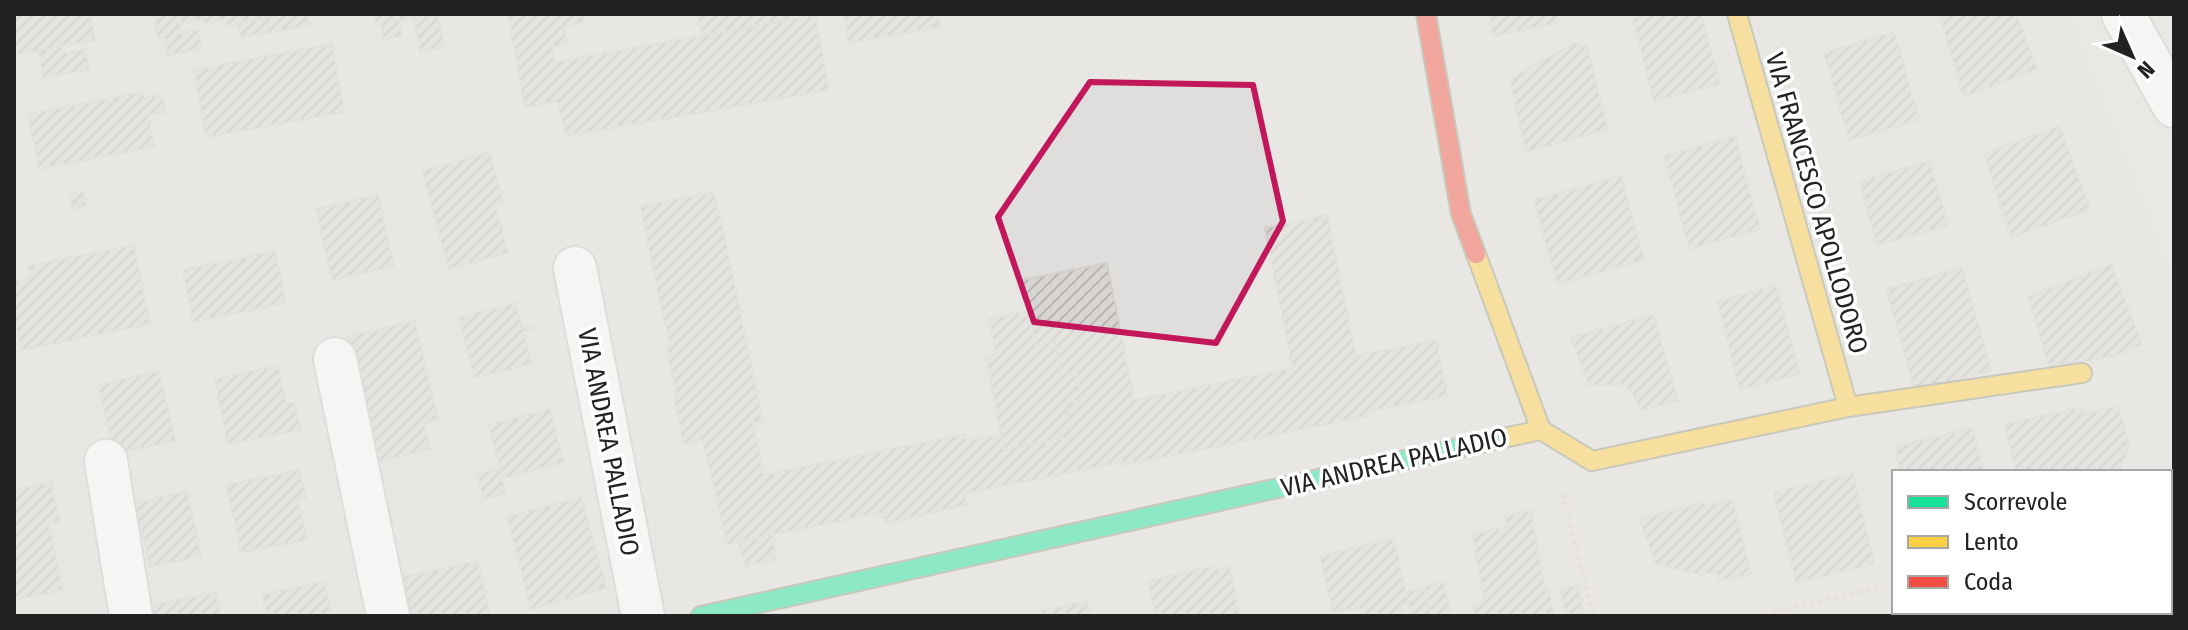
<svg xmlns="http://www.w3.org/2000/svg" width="2188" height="630" font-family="'Fira Sans Condensed',sans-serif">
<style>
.residential{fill:#dfdedc;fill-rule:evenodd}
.parking{fill:#e0dfde}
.building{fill:url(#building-hatch);stroke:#d3d0cc;stroke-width:2}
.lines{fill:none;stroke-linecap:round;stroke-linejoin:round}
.street-casing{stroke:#c9c8c7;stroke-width:46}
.fast-casing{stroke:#989a81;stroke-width:22}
.slow-casing{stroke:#989a81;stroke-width:22}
.jam-casing{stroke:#989a81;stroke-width:22}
.path{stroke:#dccecc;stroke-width:5;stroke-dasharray:4 4;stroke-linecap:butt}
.street{stroke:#fdfcfc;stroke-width:42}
.fast{stroke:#16e098;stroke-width:18}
.slow{stroke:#ffcf43;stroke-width:18}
.jam{stroke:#f24e42;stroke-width:18}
.marked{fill:none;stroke:#c2185b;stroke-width:6;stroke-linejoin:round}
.labels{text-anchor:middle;stroke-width:7;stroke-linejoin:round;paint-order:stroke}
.street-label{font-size:26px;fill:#222;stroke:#fff}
</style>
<defs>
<pattern id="building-hatch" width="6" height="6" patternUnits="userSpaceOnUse" patternTransform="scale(2)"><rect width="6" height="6" fill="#d7d4d2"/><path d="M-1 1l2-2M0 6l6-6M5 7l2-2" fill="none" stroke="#b8b6b4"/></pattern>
</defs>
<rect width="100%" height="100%" fill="#f0eeeb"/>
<path class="residential" d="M14 14H2174V616H14ZM1894 472H2170V612H1894Z"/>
<path class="parking" d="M2069 14H2174V283Z"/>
<path class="building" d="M14 14H90L95 40 14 55Z
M154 14H283L227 25 226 19 204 23V19L180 23 182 33 198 30 201 49 167 55 164 37 158 38Z
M283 14H307L309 26 241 37 238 23Z
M374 14H413L414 18 399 21 402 36 383 39 381 24H376Z
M437 14 444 47 420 51 414 18Z
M508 14H583L584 23 564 27 568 44 551 47 555 62 815 15 829 90 566 136 557 101 525 107Z
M697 14H789L790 20 702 36Z
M844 14H938L940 27 849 43Z
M1489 14H1556L1558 23 1493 36Z
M1644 14H1701L1720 84 1654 101 1633 20Z
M1952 14H2016L2037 69 1964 97 1940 18Z
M1894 32 1919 120 1849 140 1824 53Z
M1574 43 1587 47 1608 129 1526 152 1510 79Z
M332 44 344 112 206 137 194 70Z
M63 46 65 53 85 49 89 69 43 78 39 51Z
M143 92 144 98 162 95 165 112 148 115 154 147 39 169 28 114Z
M2059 126 2090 209 2011 238 1984 154Z
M1735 136 1760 229 1690 249 1664 156Z
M490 152 503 202 495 204 508 253 449 269 422 171Z
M1930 161 1948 226 1877 245 1860 181Z
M1621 176 1644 260 1557 284 1534 200Z
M83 191 86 206 73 210 70 194Z
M713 192 717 210H719L763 421 753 423 764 475 965 434 967 441 1001 434 1004 450 1073 436 1066 403 1082 400 1076 371 1061 375 1054 341 1035 346 1022 280 1107 263 1134 400 1293 368 1265 228 1327 215 1356 356 1436 340 1447 396 1366 412 1367 416 1180 454 1123 465 1122 462 977 491 965 494 967 505 887 523 879 513 727 544 703 440 684 444 674 398H677L667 348 670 347 640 206Z
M378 195 394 266 332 280 316 209Z
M134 245 150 324 21 350 14 314V282L31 278 28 266Z
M275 251 286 303 193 322 183 270Z
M2111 264 2142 345 2114 356 2049 366 2028 297Z
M1962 268 1991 370 1915 391 1887 289Z
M1776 285 1800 374 1740 390 1717 302Z
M516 303 522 328 532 325 533 329 524 332 531 364 474 378 459 317Z
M1028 311 1035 346 1054 341 1061 375 1076 371 1082 400 1066 403 1073 436 1004 450 986 357 996 354 989 319Z
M1654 315 1678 401 1642 410 1625 384 1589 385 1571 337Z
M415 321 438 420 424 423 430 449 377 462 348 336Z
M278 366 286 404 294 402 301 430 228 444 215 379Z
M159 371 175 441 114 453 98 385Z
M2118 406 2129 448 2118 472H2016L2005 424 2083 407 2084 414Z
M550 409 564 462 503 478 489 425Z
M1973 428 1984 472H1901L1895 447Z
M500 468 505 493 483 499 477 474Z
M299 470 306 499 298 500 307 540 241 552 226 485Z
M1853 473 1874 564 1796 583 1774 492Z
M51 482 60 521 49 524 63 590 14 600V490Z
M187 491 201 556 150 567 142 531 137 532 131 504Z
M581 497 606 588 531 609 507 517Z
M1733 500 1751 574 1719 581 1716 571 1700 575 1655 564 1640 519 1704 503 1706 506Z
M1531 511 1545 590 1549 589 1554 616H1475L1474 606 1485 604 1472 534 1507 527 1505 515Z
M773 535 776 559 746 566 738 543Z
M1394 539 1408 603 1401 604 1404 616H1361L1359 608 1333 612 1320 556Z
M478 561 490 616H407L398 578Z
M1214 566 1215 570 1229 566 1240 616H1156L1148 581Z
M324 581 332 616H267L262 595Z
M1444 582 1451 616H1431L1424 587Z
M1578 585 1584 615 1566 616 1560 589Z
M1424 587 1431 616H1411L1406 592Z
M216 592 221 616H139L137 608Z
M1087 601 1091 616H1042L1041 611Z"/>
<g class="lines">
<defs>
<path id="street" d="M2123 14 2174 106
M575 268 643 616
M335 359 388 616
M106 461 131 616"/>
<path id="fast" d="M701 616 1508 437"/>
<path id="slow" d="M1737 14 1848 407
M1476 254 1541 430
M1508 437 1541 430 1592 461 1848 407 2082 373
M2170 563 2174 562
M1913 616 1931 612"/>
<path id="jam" d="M1426 14 1461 214 1476 254"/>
</defs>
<use href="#street" class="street-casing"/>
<use href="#fast" class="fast-casing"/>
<use href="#slow" class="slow-casing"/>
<use href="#jam" class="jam-casing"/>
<path class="path" d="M1565 494 1563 497 1593 616
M1756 616 1881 587"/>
<use href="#street" class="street"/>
<use href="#fast" class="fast"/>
<use href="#slow" class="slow"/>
<use href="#jam" class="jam"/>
</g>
<path d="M0 0H2188V630H0ZM1090 82 1253 85 1283 221 1216 343 1034 322 998 217Z" fill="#f0eeeb" fill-opacity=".55" fill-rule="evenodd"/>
<path class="marked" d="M1090 82 1253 85 1283 221 1216 343 1034 322 998 217Z"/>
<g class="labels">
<g class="street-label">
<text transform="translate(1817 203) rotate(74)" y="9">VIA FRANCESCO APOLLODORO</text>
<text transform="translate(609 442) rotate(79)" y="9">VIA ANDREA PALLADIO</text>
<text transform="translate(1394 462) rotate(-13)" y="9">VIA ANDREA PALLADIO</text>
</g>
</g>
<rect width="2188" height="630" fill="none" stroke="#222222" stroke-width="32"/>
<rect x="1892" y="470" width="280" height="144" fill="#ffffff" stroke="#a7a7a7" stroke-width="2"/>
<rect x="1908" y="496" width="40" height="12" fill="#16e098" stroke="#a7a7a7" stroke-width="2"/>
<text x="1964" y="510" font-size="24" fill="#222222">Scorrevole</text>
<rect x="1908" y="536" width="40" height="12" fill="#ffcf43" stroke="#a7a7a7" stroke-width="2"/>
<text x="1964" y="550" font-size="24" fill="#222222">Lento</text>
<rect x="1908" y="576" width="40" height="12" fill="#f24e42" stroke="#a7a7a7" stroke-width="2"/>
<text x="1964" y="590" font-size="24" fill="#222222">Coda</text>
<g transform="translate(2132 56) rotate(135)" stroke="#ffffff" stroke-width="6" paint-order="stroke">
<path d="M0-6L14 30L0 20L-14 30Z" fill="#222222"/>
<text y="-12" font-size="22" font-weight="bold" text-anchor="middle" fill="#222222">N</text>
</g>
</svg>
